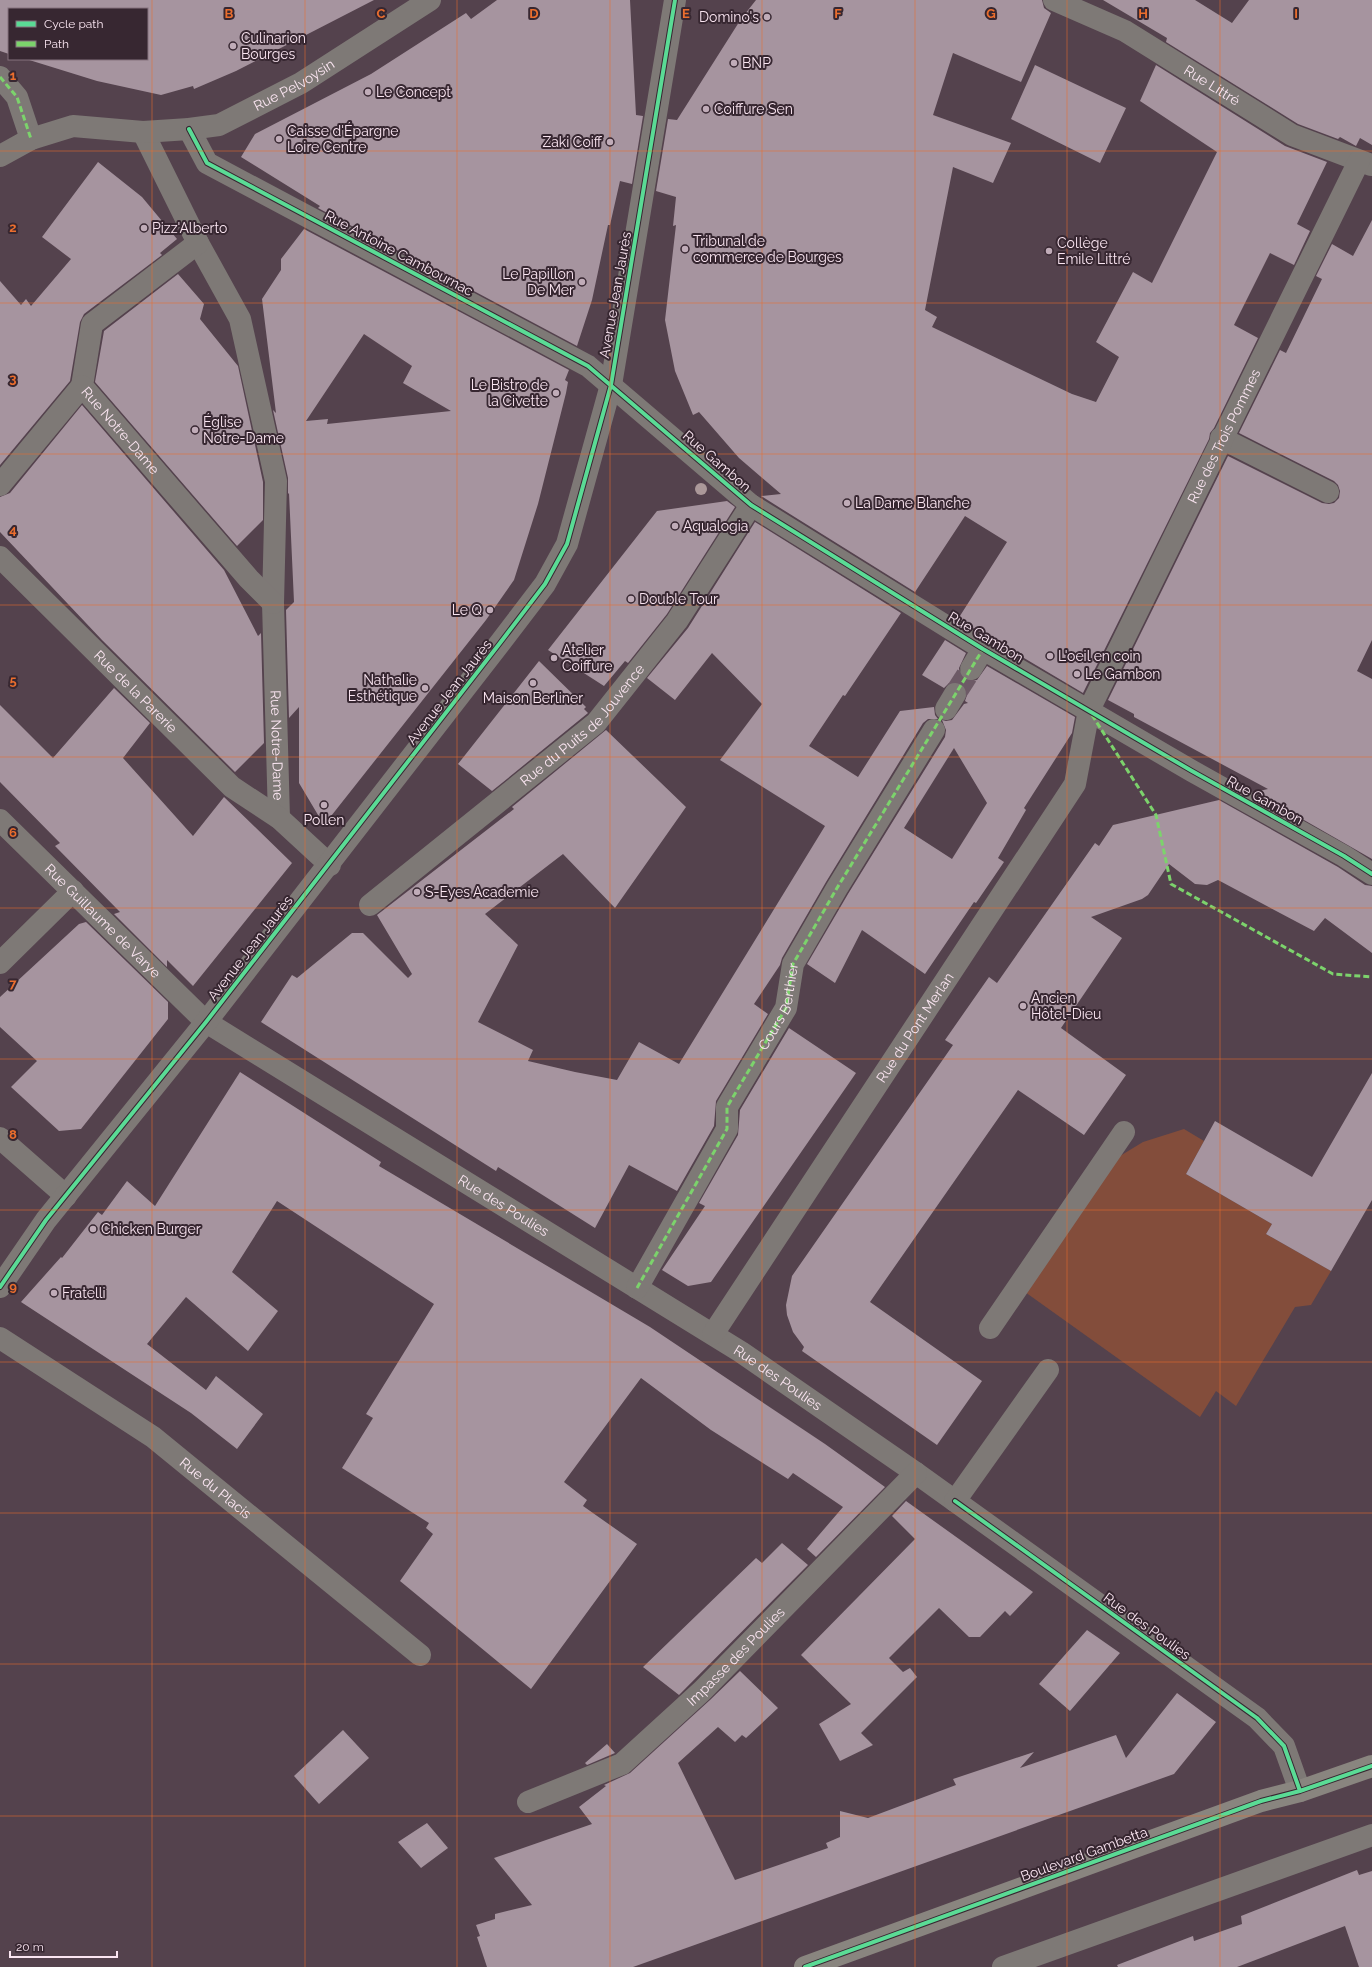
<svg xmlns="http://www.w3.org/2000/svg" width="1372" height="1967" font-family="Raleway,sans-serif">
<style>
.green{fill:#834d3b}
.building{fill:#a6949f;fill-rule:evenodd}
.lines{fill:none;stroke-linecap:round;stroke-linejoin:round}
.minor-tunnel{stroke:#6d5a66;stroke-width:22;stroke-dasharray:22 11;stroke-linecap:butt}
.minor{stroke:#7e7976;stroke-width:22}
.major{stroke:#89857f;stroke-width:22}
.quiet{stroke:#7cd36c;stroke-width:3;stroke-dasharray:6 3;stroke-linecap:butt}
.cycleway-casing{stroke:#372731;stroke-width:6}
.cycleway{stroke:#5adb95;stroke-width:4}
.tree{fill:#ab9899}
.grid{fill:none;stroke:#eb6e2e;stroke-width:1;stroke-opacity:0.55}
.poi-dot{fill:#c0acb8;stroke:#372731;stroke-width:1.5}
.labels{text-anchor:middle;stroke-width:4;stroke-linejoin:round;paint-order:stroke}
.poi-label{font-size:14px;fill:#fae5f1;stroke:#372731;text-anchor:start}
.street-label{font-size:14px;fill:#fae5f1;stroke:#372731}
.grid-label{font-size:13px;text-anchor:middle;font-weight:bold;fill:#eb6e2e;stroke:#372731;stroke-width:4;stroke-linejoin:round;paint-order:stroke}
</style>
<rect width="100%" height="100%" fill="#54424d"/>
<path class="green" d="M1184 1129 1204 1141 1186 1174 1272 1224 1266 1234 1331 1271 1311 1305 1295 1307 1236 1406 1216 1391 1200 1417 1025 1292 1115 1159 1143 1142Z"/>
<path class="building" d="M0 0H374L236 71 194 89 193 86 161 95 97 81 26 59H147V9H9V54L0 51Z
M497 0H630L636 115 643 116 632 184 620 181 610 225H608L592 300 577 346 318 208 320 206 241 157 255 134 371 74 466 13 471 19Z
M756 0H1042L1044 8 1051 13 1021 82 953 53 933 115 1011 143 993 183 953 167 925 310 937 317 932 327 1072 394 1096 402 1119 357 1096 342 1133 272 1152 283 1217 152 1140 101 1156 65 1285 146 1327 162 1297 224 1310 231 1294 265 1270 253 1234 325 1258 338 1214 428 1210 433 1209 439 1083 693 958 619 1007 542 965 516 915 592 761 496 781 494 739 458 699 412 693 415 675 371 665 320 676 225 673 226 676 197 656 191 668 119 677 120 741 19Z
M1103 0H1195L1232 23 1249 0H1372V145L1360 138 1356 146 1340 137 1338 139 1298 124 1166 42 1167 38Z
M1035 65 1126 108 1100 163 1011 119Z
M98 162 142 197 177 239 160 253 162 255 84 314 80 322 70 381 0 465V281L21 305 26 299 31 306 71 259 42 237Z
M1372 220V640L1357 671 1372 679V859L1255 792 1268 789 1134 717V714L1108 700 1228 456 1322 503 1329 504 1334 503 1339 498 1340 491 1338 485 1334 481 1239 433 1280 350 1286 353 1322 279 1316 276 1332 244 1353 256Z
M304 229 569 370 565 380 568 382 566 393 538 504 514 580 486 620 324 825 299 783V707L289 718 286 610 294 602 289 493 288 494V478L273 410 276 413 262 299 281 270V259ZM364 334 412 366 403 383 451 411 327 424 328 419 306 421Z
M178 274 204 304 200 319 238 366 263 482V520L237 546 95 382 104 331Z
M82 405 224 570 258 636 261 633 264 743 235 772 102 640 0 532V497L10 493Z
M727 501 735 507 667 614 628 663 625 661 604 686 548 650 657 511Z
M755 522 901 613 845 696 843 695 809 746 858 777 900 711 934 707 935 715 938 719H928L923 723 826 882 782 958 780 965 754 1004 768 1014 716 1101 714 1126 677 1191 629 1165 595 1228 498 1167 496 1171 261 1022 292 975 297 978 352 933H363L408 978 412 974 377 915 514 809 512 807 606 730 686 807 615 908 563 854 485 914 518 945 478 1022 533 1050 528 1061 575 1072 617 1080 639 1042 679 1064 825 826 720 760 762 704 712 653 675 700 647 678 688 628Z
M945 640 966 653 959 668 960 675 964 679 970 681 977 680 987 666 1075 717 1072 733 1024 808 1026 810 998 858 1004 862 976 903 974 902 925 974 862 930 835 983 807 964 848 894 945 737 946 730 942 720 946 721 952 720 964 704 968 703 965 701 967 695 966 688 962 684 956 682 949 683 944 688 922 675ZM954 748 987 803 952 859 904 828Z
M539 661 586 707 584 709 588 713 492 791 458 764Z
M114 688 150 723 123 758 193 836 224 797 292 863 193 986 167 960V967L114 914 120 912 55 846 60 843 0 782V705L53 758Z
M1219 800 1338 867 1365 885 1372 886V953L1325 918 1314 931 1218 880 1207 885 1195 884 1169 864 1148 895 1142 899 1091 917 1122 938 1061 1028 1126 1075 1084 1135 1018 1090 870 1302 982 1381 937 1445 802 1351 804 1347 793 1332 787 1315 786 1305 792 1276 953 1045 945 1040 989 977 997 983 1095 843 1099 846 1113 825Z
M86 922 168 1002V1019L81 1129 59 1131 11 1087 37 1061 0 1027V997L79 924Z
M789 1028 856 1073 711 1282 688 1286 662 1270 705 1206 699 1203 738 1135 740 1110Z
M240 1072 381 1162 379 1166 650 1327 825 1444 885 1487 816 1557 807 1549 843 1507 793 1473 788 1479 711 1430 641 1378 564 1482 587 1500 583 1506 637 1544 531 1689 400 1581 433 1534 426 1528 429 1523 342 1468 373 1418 366 1414 434 1304 277 1201 232 1272 278 1311 248 1351 186 1297 147 1344 206 1390 216 1376 263 1414 237 1449 191 1413 21 1302 61 1257 62 1258 98 1212 102 1215 127 1181 155 1206Z
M1372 1073V1200L1331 1271 1266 1234 1272 1224 1186 1174 1215 1121 1312 1177Z
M906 1501 1033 1592 1010 1616 1005 1611 980 1637H969L939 1608 889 1658 903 1672 910 1668 917 1677 861 1733 873 1745 840 1761 819 1724 851 1704 801 1655 915 1539 892 1516Z
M782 1543 808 1565 679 1695 643 1667 756 1558 762 1563Z
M1087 1630 1120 1653 1070 1711 1039 1684Z
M740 1671 778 1708 746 1738 742 1735 735 1742 718 1727 678 1763 735 1880 828 1848 826 1843 840 1837V1811L868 1818 956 1785 953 1779 1034 1752 1020 1768 1116 1735 1126 1758 1177 1693 1216 1722 1174 1774 633 1967H487L477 1937 480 1936 476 1925 495 1919V1914L532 1905 494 1858 592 1824 579 1807 606 1786 604 1785 630 1773 710 1700Z
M343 1730 369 1758 319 1804 294 1776Z
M607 1744 615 1753 587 1765 585 1763Z
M427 1823 448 1848 421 1868 398 1842Z
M1357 1870 1359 1875 1372 1871V1967H1359L1345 1926 1237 1967H1118L1117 1965 1193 1936 1194 1941 1242 1924 1241 1916Z"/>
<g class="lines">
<path class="minor-tunnel" d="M955 694 971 669"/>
<g class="minor">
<path id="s1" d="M1054 0 1125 31 1292 135 1371 165"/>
<path d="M0 77 17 97 31 139"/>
<path d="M189 129 207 163 588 366 751 505 983 649 1192 771 1344 856 1372 874"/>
<path id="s2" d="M143 132 198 243 240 319 276 481 273 603 279 818"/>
<path id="s3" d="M0 156 31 139 73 126 143 132 189 129 219 125 301 83 430 0"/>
<path id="s4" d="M198 243 92 324 82 386 249 579 273 603"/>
<path d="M1221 438 1328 492"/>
<path d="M0 485 82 386"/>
<path id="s5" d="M0 557 232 787 279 818 330 865"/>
<path d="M971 669 983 649"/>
<path d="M946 709 955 694"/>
<path id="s6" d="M0 820 206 1022 741 1352 916 1473 1257 1718 1284 1746 1300 1791"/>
<path id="s7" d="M370 905 596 723 677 621 751 505"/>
<path d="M0 963 73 891"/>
<path d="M0 1138 66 1196"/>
<path d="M0 1287 46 1220 206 1022 500 643 545 584 567 544 611 385 675 0"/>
<path d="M637 1288 727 1129V1107L786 1008 793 964 837 888 934 730"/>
<path d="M990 1328 1124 1132"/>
<path id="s8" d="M713 1334 1075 784 1089 710 1359 161"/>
<path id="s9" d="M0 1338 153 1437 420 1655"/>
<path d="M955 1501 1048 1370"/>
<path id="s10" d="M528 1802 622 1764 702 1691 916 1473"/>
<path d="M1003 1967 1372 1835"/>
</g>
<path class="major" d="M805 1967 1261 1801 1300 1791 1372 1766"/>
<g class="quiet">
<path d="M0 77 17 97 31 139"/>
<path d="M1092 715 1156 815 1171 884 1333 974 1372 977"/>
<path id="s11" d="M637 1288 727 1129V1107L786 1008 793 964 837 888 983 649"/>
</g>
<defs>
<path id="cycleway" d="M189 129 207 163 588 366 751 505 983 649 1192 771 1344 856 1372 874
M0 1287 46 1220 206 1022 500 643 545 584 567 544 611 385 675 0
M955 1501 1257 1718 1284 1746 1300 1791
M805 1967 1261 1801 1300 1791 1372 1766"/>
</defs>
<use href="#cycleway" class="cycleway-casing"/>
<use href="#cycleway" class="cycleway"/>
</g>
<circle class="tree" cx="701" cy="489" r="6"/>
<path class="grid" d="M152 0V1967M305 0V1967M457 0V1967M610 0V1967M762 0V1967M915 0V1967M1067 0V1967M1220 0V1967M0 151H1372M0 303H1372M0 454H1372M0 605H1372M0 757H1372M0 908H1372M0 1059H1372M0 1210H1372M0 1362H1372M0 1513H1372M0 1664H1372M0 1816H1372"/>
<g class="poi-dot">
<circle cx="767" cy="17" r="4"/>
<circle cx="233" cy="46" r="4"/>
<circle cx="734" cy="63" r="4"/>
<circle cx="368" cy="92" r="4"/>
<circle cx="706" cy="109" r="4"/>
<circle cx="279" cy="139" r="4"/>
<circle cx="610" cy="142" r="4"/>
<circle cx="144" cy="228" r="4"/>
<circle cx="685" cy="249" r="4"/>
<circle cx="1049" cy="251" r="4"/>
<circle cx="582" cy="282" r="4"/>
<circle cx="556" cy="393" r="4"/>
<circle cx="195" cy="430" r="4"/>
<circle cx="847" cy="503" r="4"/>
<circle cx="675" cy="526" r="4"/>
<circle cx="631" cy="599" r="4"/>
<circle cx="490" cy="610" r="4"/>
<circle cx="1050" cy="656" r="4"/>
<circle cx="554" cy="658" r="4"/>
<circle cx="1077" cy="674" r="4"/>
<circle cx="533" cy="683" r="4"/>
<circle cx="425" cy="688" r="4"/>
<circle cx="324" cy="805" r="4"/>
<circle cx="417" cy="892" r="4"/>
<circle cx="1023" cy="1006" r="4"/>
<circle cx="93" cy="1229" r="4"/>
<circle cx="54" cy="1293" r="4"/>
</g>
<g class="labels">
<g class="poi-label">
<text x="759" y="22" text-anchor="end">Domino's</text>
<text x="241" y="43">Culinarion<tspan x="241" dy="16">Bourges</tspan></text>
<text x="742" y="68">BNP</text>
<text x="376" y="97">Le Concept</text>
<text x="714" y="114">Coiffure Sen</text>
<text x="287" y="136">Caisse d'Épargne<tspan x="287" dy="16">Loire Centre</tspan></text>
<text x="602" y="147" text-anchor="end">Zaki Coiff</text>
<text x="152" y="233">Pizz'Alberto</text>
<text x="693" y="246">Tribunal de<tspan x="693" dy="16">commerce de Bourges</tspan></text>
<text x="1057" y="248">Collège<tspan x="1057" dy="16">Emile Littré</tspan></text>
<text x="574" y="279" text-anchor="end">Le Papillon<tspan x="574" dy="16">De Mer</tspan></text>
<text x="548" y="390" text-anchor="end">Le Bistro de<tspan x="548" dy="16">la Civette</tspan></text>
<text x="203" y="427">Église<tspan x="203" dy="16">Notre-Dame</tspan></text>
<text x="855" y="508">La Dame Blanche</text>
<text x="683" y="531">Aqualogia</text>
<text x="639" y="604">Double Tour</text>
<text x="482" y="615" text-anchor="end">Le Q</text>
<text x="562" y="655">Atelier<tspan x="562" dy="16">Coiffure</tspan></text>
<text x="1058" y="661">L'oeil en coin</text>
<text x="1085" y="679">Le Gambon</text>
<text x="417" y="685" text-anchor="end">Nathalie<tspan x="417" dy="16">Esthétique</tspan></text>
<text x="533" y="703" text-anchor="middle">Maison Berliner</text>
<text x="324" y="825" text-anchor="middle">Pollen</text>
<text x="425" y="897">S-Eyes Academie</text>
<text x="1031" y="1003">Ancien<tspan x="1031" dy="16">Hôtel-Dieu</tspan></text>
<text x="101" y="1234">Chicken Burger</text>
<text x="62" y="1298">Fratelli</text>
</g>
<g class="street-label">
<text dy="5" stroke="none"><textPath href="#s3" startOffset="311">Rue Pelvoysin</textPath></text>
<text dy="5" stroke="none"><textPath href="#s1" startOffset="180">Rue Littré</textPath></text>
<text transform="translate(399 253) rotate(28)" y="5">Rue Antoine Cambournac</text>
<text transform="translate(615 295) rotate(-80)" y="5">Avenue Jean Jaurès</text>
<text dy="5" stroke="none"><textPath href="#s4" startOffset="255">Rue Notre-Dame</textPath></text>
<text dy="5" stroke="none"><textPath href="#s8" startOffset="1039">Rue des Trois Pommes</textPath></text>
<text transform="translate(717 461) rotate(41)" y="5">Rue Gambon</text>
<text transform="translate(986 637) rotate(31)" y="5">Rue Gambon</text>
<text dy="5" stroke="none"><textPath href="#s5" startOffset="191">Rue de la Parerie</textPath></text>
<text transform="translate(449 692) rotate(-52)" y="5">Avenue Jean Jaurès</text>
<text dy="5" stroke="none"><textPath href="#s7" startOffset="279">Rue du Puits de Jouvence</textPath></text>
<text dy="5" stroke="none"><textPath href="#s2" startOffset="641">Rue Notre-Dame</textPath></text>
<text transform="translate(1265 800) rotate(29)" y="5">Rue Gambon</text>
<text dy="5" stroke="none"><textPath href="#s6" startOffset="144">Rue Guillaume de Varye</textPath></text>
<text transform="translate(250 948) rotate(-52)" y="5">Avenue Jean Jaurès</text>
<text dy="5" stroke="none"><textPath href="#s11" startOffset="319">Cours Berthier</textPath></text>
<text dy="5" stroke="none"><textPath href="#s8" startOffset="367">Rue du Pont Merlan</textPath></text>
<text dy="5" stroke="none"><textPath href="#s6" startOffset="638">Rue des Poulies</textPath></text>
<text dy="5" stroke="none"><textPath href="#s6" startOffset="962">Rue des Poulies</textPath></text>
<text dy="5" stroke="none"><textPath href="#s9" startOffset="263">Rue du Placis</textPath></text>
<text transform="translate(1147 1626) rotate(36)" y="5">Rue des Poulies</text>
<text dy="5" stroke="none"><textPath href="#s10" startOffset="258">Impasse des Poulies</textPath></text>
<text transform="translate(1084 1854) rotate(-20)" y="5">Boulevard Gambetta</text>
</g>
</g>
<g class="grid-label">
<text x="229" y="18">B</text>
<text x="381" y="18">C</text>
<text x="534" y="18">D</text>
<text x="686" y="18">E</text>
<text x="838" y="18">F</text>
<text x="991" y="18">G</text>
<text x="1143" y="18">H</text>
<text x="1296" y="18">I</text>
<text x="13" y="80">1</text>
<text x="13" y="232">2</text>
<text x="13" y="383">3</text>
<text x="13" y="534">4</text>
<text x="13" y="685">5</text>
<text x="13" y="837">6</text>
<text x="13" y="988">7</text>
<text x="13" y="1139">8</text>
<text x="13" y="1291">9</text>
</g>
<rect x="8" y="8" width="140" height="52" fill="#372731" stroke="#85737e"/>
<rect x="16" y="21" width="20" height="6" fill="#5adb95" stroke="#85737e"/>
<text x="44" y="28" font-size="12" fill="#fae5f1">Cycle path</text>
<rect x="16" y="41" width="20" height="6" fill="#7cd36c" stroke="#85737e"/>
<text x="44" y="48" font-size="12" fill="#fae5f1">Path</text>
<path d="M10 1951v6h107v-6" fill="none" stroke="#fae5f1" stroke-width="2"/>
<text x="16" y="1951" font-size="12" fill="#fae5f1" stroke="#372731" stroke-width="3" paint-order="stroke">20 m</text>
</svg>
